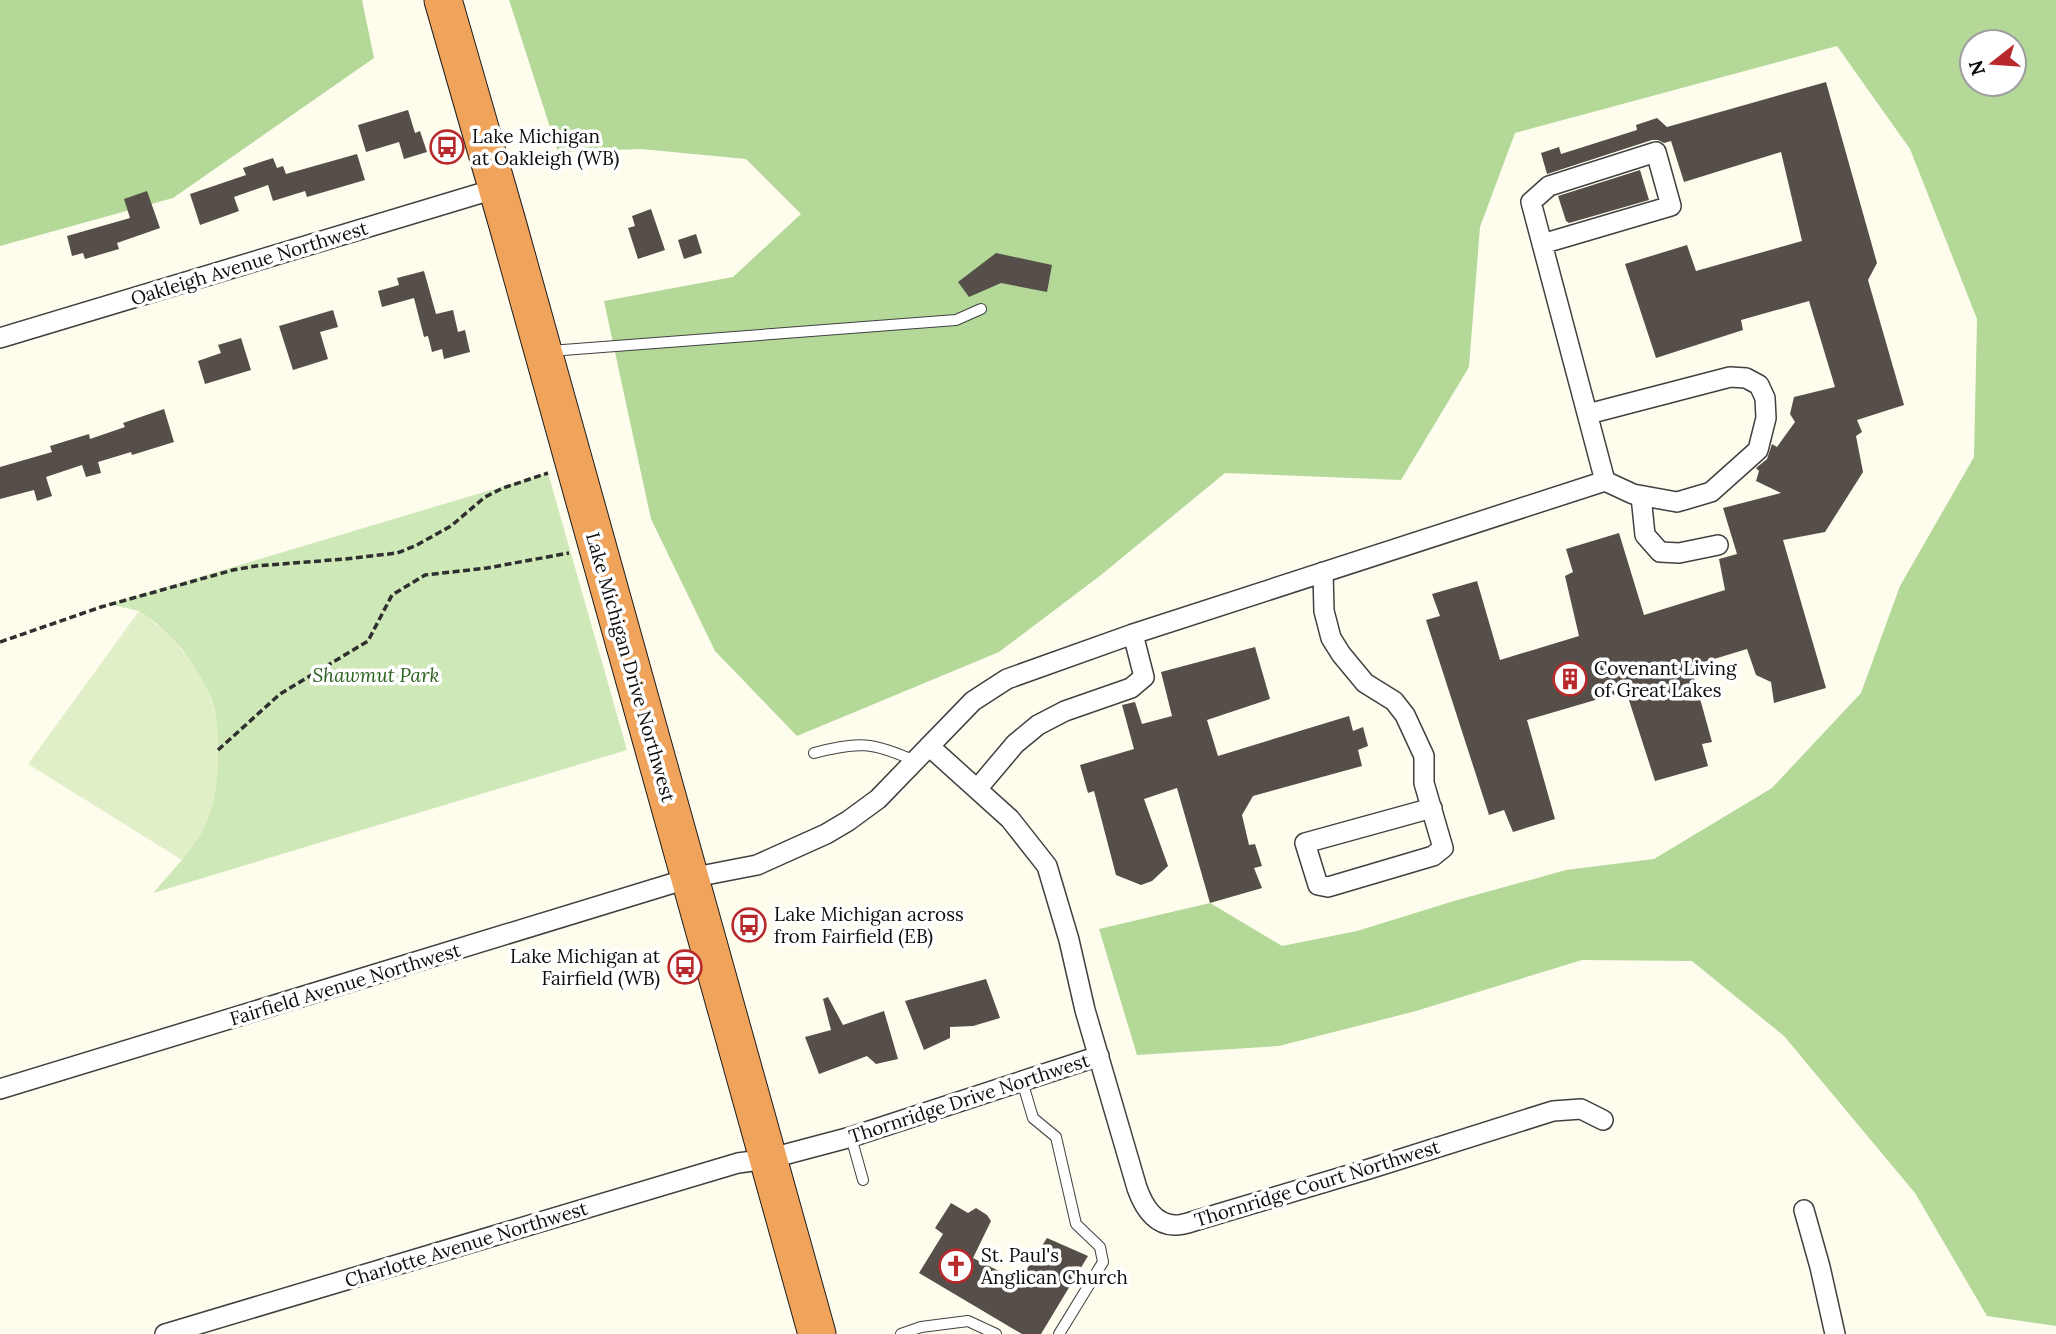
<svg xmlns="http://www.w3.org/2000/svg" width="2056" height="1334" font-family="Lora,serif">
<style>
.green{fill:#cfe8b8}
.forest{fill:#b3d898;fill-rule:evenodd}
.pitch{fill:#e1efc9}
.building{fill:#554e49}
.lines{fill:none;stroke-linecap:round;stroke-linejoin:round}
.lane-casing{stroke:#404040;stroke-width:12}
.street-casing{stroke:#404040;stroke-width:22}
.highway-casing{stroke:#1e1e1e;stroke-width:39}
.path{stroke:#2f2f2f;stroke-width:3.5;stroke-dasharray:7 3.5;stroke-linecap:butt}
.lane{stroke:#fff;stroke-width:10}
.street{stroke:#fff;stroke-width:19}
.highway{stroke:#f0a35a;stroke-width:37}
.labels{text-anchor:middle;stroke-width:7;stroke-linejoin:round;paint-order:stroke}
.poi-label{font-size:19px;fill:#0d0d0d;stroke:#fff;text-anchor:start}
.street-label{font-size:19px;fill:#0d0d0d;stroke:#fff}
.park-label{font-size:19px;font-style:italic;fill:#2b621f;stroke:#fff}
</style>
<rect width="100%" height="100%" fill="#fefced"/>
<path class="green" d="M548 473 627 750 153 893 182 860 200 835 218 750 215 710 210 695 183 650 157 624 139 611 109 604Z"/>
<path class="forest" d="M0 0H362L374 58 173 198 0 246Z
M509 0H2056V1326L1987 1316 1915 1193 1784 1036 1692 961 1582 960 1416 1011 1279 1046 1137 1055 1099 929 1210 903 1282 946 1357 931 1454 901 1566 870 1654 859 1772 788 1861 693 1900 586 1974 457 1977 319 1910 149 1837 46 1515 133 1480 227 1469 367 1401 480 1225 473 1101 575 999 652 797 736 715 651 651 519 604 301 733 277 801 214 746 159 641 149 558 152ZM1972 42H2014V84H1972Z"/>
<path class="pitch" d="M139 611C171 634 203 668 214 708 219 725 218 744 218 761 218 786 213 812 201 834 196 843 188 852 182 860L28 764Z"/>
<path class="building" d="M1826 82 1877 263 1868 280 1904 405 1857 420 1862 432 1856 436 1863 472 1825 532 1783 540 1826 688 1774 703 1771 682 1756 675 1747 649 1691 666 1712 742 1702 744 1708 766 1655 781 1626 691 1527 720 1555 819 1513 832 1504 810 1489 815 1426 620 1440 616 1432 594 1477 581 1500 660 1579 636 1565 576 1573 572 1566 549 1619 533 1644 615 1725 590 1719 559 1737 554 1723 508 1781 493 1756 481 1759 471 1756 468 1767 459 1772 444 1777 447 1795 422 1790 414 1794 397 1835 387 1809 301 1741 320 1743 330 1656 358 1625 264 1687 245 1696 271 1802 241 1781 152 1684 182 1671 141 1664 143 1658 140H1652L1547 174 1541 153 1559 147 1561 154 1637 130 1636 125 1657 118 1667 127Z
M408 110 415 133 420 131 427 152 404 159 399 142 366 152 358 125Z
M357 154 365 180 307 197 305 191 273 201 268 185 234 197 239 211 200 225 190 194 246 175 243 168 273 158 277 168 283 166 286 174Z
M1640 170 1649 200 1569 223 1566 221 1558 196Z
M147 191 160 228 117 243 119 249 85 259 83 253 72 256 67 236 130 218 124 199Z
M651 209 665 250 638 259 628 228 635 226 632 216Z
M696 234 702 253 684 259 678 240Z
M996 253 1052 265 1047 292 1001 283 969 297 958 282Z
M424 271 436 314 453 310 458 332 465 330 470 352 444 359 442 349 432 352 428 336 424 337 414 298 382 307 378 291 399 285 397 278Z
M333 310 338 327 320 332 328 359 293 370 279 326Z
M241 338 251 370 205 384 198 361 221 353 218 345Z
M164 409 174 442 132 455 131 452 98 462 101 473 86 477 82 465 46 477 52 496 37 501 34 490 0 499V467L52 452 50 446 89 434 90 439 125 427 123 423Z
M1255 647 1270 699 1207 720 1218 756 1349 716 1353 731 1363 727 1368 746 1358 750 1362 766 1253 796 1242 815 1249 845 1255 844 1262 866 1254 868 1262 888 1210 903 1177 788 1144 799 1168 866 1152 881 1141 885 1116 875 1094 791 1088 793 1080 765 1134 749 1122 705 1135 702 1142 724 1172 716 1161 672Z
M986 979 1000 1018 973 1026 950 1027V1038L924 1050 905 1001Z
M828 997 843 1025 884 1011 898 1059 876 1064 867 1056 819 1074 805 1037 831 1030 823 999Z
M951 1203 968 1213 976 1208 987 1215 991 1221 973 1258 1019 1281 1047 1238 1088 1256 1041 1334H1022L919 1273 943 1234 935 1228Z"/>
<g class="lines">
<defs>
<path id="lane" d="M550 351 956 320 981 309
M814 753C858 741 873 742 915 761
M1022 1081 1033 1118 1056 1137 1076 1224 1100 1247 1103 1262 1059 1334
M851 1137 863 1180
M901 1334 921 1327 968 1321 996 1334"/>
<path id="street" d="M1542 244 1671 206 1656 152 1549 186 1531 202 1605 481
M0 338 498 188
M1641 496 1645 535 1660 552 1679 553 1718 545
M1323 572 1324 611 1331 638 1341 654 1365 683 1394 701 1405 715 1424 756V783L1443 848 1433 856 1328 887 1318 885 1305 843 1432 808
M929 746 1010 819 1047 866 1069 940 1085 1010 1137 1188C1143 1205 1153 1224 1174 1225 1182 1226 1193 1221 1201 1219L1369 1169 1553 1111 1581 1109 1603 1120
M978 788 1015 744 1038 725 1065 711 1131 688 1144 677 1133 634
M0 1089 690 878 757 865 826 834 848 821 878 799 973 701 1007 679 1133 634 1605 481 1633 494 1677 502 1711 492 1758 450 1766 418 1765 398 1759 385 1746 378 1730 377 1588 414
M1804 1210 1820 1267 1835 1334
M165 1334 738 1163 768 1159 851 1137 1099 1056"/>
<path id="highway" d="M443 0 507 222 817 1334"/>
</defs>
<use href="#lane" class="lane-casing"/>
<use href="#street" class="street-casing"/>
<use href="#highway" class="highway-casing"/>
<path class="path" d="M0 642 101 607 233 570 256 566 345 559 397 553 415 546 451 526 485 497 503 488 548 473
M218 750 280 694 368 641 392 595 425 575 487 568 569 553"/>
<use href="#lane" class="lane"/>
<use href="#street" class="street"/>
<use href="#highway" class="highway"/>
</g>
<defs>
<symbol id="bus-ring" viewBox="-11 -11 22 22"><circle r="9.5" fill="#fff" stroke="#b8292c" stroke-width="1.5"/><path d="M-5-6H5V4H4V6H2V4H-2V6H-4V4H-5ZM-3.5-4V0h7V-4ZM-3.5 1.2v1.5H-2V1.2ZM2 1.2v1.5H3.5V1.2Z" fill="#b8292c"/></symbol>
<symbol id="building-ring" viewBox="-11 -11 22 22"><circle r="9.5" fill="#fff" stroke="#b8292c" stroke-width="1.5"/><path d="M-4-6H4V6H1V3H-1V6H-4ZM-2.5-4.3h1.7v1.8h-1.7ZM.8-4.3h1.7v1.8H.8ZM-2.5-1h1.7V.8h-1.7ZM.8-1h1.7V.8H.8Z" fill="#b8292c"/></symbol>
<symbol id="church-ring" viewBox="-11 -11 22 22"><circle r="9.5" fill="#fff" stroke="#b8292c" stroke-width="1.5"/><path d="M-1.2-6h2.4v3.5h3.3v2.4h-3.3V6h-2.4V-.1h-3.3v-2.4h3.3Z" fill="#b8292c"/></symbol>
</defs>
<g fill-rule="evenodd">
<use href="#bus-ring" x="428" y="128" width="38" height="38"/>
<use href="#building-ring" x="1551" y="660" width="38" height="38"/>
<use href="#bus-ring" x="730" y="906" width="38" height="38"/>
<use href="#bus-ring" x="666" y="948" width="38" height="38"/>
<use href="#church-ring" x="937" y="1247" width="38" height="38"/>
</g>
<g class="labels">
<g class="poi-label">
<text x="472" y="143">Lake Michigan<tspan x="472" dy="22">at Oakleigh (WB)</tspan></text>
<text x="1594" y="675">Covenant Living<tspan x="1594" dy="22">of Great Lakes</tspan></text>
<text x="774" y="921">Lake Michigan across<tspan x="774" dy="22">from Fairfield (EB)</tspan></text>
<text x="660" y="963" text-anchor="end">Lake Michigan at<tspan x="660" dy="22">Fairfield (WB)</tspan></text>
<text x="981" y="1262">St. Paul's<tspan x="981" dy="22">Anglican Church</tspan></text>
</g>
<g class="street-label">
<text transform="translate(249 263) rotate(-17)" y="7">Oakleigh Avenue Northwest</text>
<text transform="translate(631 667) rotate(74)" y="7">Lake Michigan Drive Northwest</text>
<text transform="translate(345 984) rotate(-17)" y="7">Fairfield Avenue Northwest</text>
<text transform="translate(969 1098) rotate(-18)" y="7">Thornridge Drive Northwest</text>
<text transform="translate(1317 1183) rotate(-17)" y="7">Thornridge Court Northwest</text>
<text transform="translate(466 1244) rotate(-17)" y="7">Charlotte Avenue Northwest</text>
</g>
<g class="park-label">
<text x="376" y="682">Shawmut Park</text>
</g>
</g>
<g transform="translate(1993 63) rotate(253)"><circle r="33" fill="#ffffff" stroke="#9e9e9e" stroke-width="2"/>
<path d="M0-5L12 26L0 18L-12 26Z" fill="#b8292c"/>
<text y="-10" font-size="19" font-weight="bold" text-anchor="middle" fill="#0d0d0d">N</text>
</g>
</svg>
